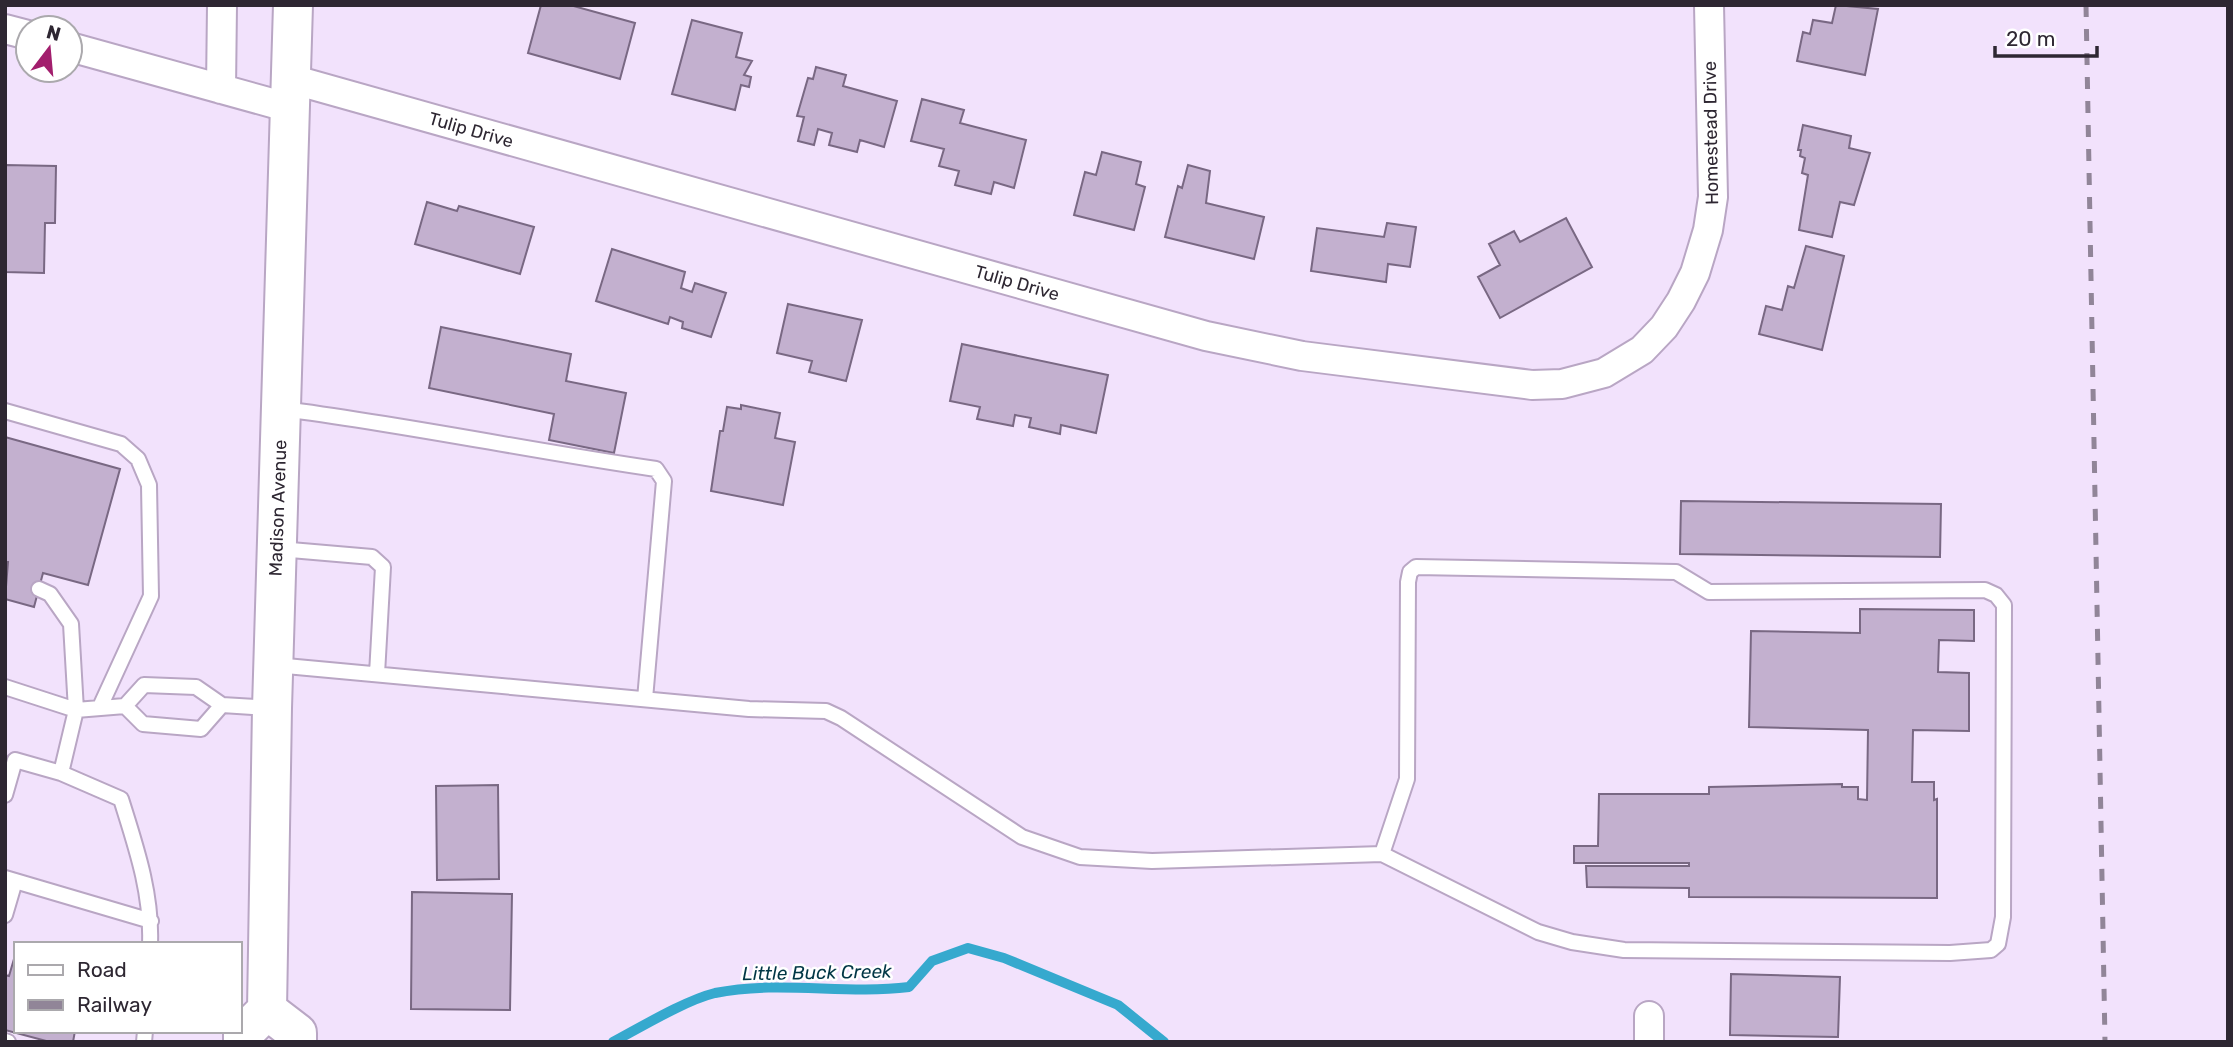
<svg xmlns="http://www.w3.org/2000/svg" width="2233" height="1047" font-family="Rubik,sans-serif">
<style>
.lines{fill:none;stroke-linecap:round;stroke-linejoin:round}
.stream{stroke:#36a9ce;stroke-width:10}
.building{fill:#c3b0cf;stroke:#796883;stroke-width:2}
.service-casing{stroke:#b9a6c4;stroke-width:18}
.minor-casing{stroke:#b9a6c4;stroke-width:32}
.secondary-casing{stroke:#b9a6c4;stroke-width:42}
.service{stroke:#fff;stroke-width:14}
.minor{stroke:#fff;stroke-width:28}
.secondary{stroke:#fff;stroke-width:38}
.rail{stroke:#918598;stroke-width:5;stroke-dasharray:12 12;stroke-linecap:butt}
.labels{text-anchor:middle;stroke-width:5;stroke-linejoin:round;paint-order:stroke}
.street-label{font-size:18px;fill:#2e2732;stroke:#fff}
.water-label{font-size:19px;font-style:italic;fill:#023746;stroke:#fff}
</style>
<rect width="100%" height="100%" fill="#f2e2fc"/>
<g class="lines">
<path class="stream" d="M613 1042C641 1027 686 1000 715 993 779 980 845 995 909 987L932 961 968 948 1004 958 1118 1005 1164 1042"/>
</g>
<path class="building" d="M541 5H570L635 23 620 79 528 53Z
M1836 5 1878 9 1865 75 1797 61 1803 32 1810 34 1813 20 1832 23Z
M692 20 742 33 736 57 752 61 744 75 751 77 749 87 741 85 735 110 672 94Z
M816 67 846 75 843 86 897 101 884 147 860 140 857 152 829 145 832 133 818 129 814 145 798 141 804 117 797 116 808 78 813 79Z
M922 99 964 110 960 123 1026 140 1014 188 994 182 991 194 955 185 959 171 939 166 944 149 911 141Z
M1803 125 1851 136 1849 148 1870 153 1854 205 1840 202 1832 237 1799 230 1808 175 1802 173 1805 158 1800 156 1801 150H1798Z
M1102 152 1141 162 1136 184 1145 187 1134 230 1074 215 1085 172 1096 175Z
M5 165 56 166 55 223H45L44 273 5 272Z
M1188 165 1210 171 1206 203 1264 217 1254 259 1165 237 1178 186 1182 188Z
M427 202 457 211 459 206 534 227 520 274 415 244Z
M1566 218 1592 267 1500 318 1478 277 1500 265 1489 244 1514 231 1520 242Z
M1387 223 1416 227 1410 267 1388 264 1386 282 1311 271 1317 228 1384 237Z
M1806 246 1844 256 1822 350 1759 334 1766 306 1782 310 1788 286 1794 288Z
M612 249 685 272 681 288 692 292 695 283 726 293 711 337 682 328 683 322 670 317 668 324 596 301Z
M788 304 862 320 846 381 809 372 812 361 777 353Z
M441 327 571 354 566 381 626 393 614 453 549 440 554 414 429 388Z
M962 344 1108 375 1096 433 1061 425 1060 434 1029 427 1031 418 1015 415 1013 426 977 419 980 407 950 401Z
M741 405 780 413 775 438 795 442 783 505 711 491 720 431H723L727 407 741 409Z
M5 437 120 469 88 585 43 573 34 607 5 599 8 562H5Z
M1681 501 1941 504 1940 557 1680 554Z
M1860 609 1974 610V641L1939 640 1938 672 1969 673V731L1913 730 1912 782H1934V800L1937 799V898L1689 897V888L1587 887 1586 866H1689V863H1574V846H1598L1599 794H1709V787L1842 784V787H1858V799L1867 800 1868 730 1749 727 1751 631 1860 633Z
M498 785 499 879 437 880 436 786Z
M412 892 512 894 510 1010 411 1009Z
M16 952V1031H75L73 1042H50L5 1030V975L9 976Z
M1731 974 1840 977 1838 1037 1730 1035Z"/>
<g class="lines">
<defs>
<path id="service" d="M283 409C408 425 531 451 656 469L664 481 645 699
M5 411 121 444 138 459 149 485 151 596 100 707
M279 549 372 557 383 567 377 674
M39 589 50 594 71 624 76 710 61 773
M275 665 749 709 826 711 841 718 1022 837 1080 857 1152 861 1382 854 1538 932 1572 942 1624 950 1950 953 1991 950 1998 944 2003 917 2004 605 1996 595 1985 590 1709 592 1676 572 1416 567 1410 572 1408 582 1407 779 1382 854
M5 687 76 710 125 706 144 685 196 687 222 705 270 708
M125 706 143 724 201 729 222 705
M5 795 15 760 61 773 121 799C136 847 152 893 150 944
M5 878 151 921
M5 915 15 881
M5 1041 8 1042
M144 1042 145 1031"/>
<path id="minor" d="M5 29 28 35
M70 47 290 108
M291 79 1206 336 1302 356 1532 385 1562 384 1604 373 1642 350 1664 327 1681 301 1695 273 1708 230 1713 197 1709 5
M221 89 222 5
M1649 1016V1042"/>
<path id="secondary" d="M267 1010 297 1033V1042
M243 1042V1034L267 1010 272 708 293 5"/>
</defs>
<use href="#service" class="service-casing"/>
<use href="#minor" class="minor-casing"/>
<use href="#secondary" class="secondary-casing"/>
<use href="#service" class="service"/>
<use href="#minor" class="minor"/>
<use href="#secondary" class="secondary"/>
<path class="rail" d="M2086 5 2105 1042"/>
</g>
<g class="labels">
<g class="street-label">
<text transform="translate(471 130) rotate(16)" y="6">Tulip Drive</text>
<text transform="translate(1711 133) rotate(-91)" y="6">Homestead Drive</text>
<text transform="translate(1017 283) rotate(16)" y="6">Tulip Drive</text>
<text transform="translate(278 508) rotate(-88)" y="6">Madison Avenue</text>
</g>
<g class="water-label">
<text transform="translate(817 972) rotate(-1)" y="7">Little Buck Creek</text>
</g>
</g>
<rect width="2233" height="1047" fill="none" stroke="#2e2732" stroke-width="14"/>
<rect x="14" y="942" width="228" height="91" fill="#ffffff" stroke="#aba9ad" stroke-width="2"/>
<rect x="28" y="965" width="35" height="10" fill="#ffffff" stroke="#aba9ad" stroke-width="2"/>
<text x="77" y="977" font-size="21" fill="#2e2732">Road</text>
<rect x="28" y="1000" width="35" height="10" fill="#918598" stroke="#aba9ad" stroke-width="2"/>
<text x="77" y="1012" font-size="21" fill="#2e2732">Railway</text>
<g transform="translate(49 49) rotate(16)"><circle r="33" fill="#ffffff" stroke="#aba9ad" stroke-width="2"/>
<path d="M0-5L12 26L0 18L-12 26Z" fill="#a21e6d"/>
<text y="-10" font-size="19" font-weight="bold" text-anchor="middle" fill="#2e2732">N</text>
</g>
<path d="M1995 46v10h102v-10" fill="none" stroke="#2e2732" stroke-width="3.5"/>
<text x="2006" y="46" font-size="21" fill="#2e2732" stroke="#ffffff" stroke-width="5" paint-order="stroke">20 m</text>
</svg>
